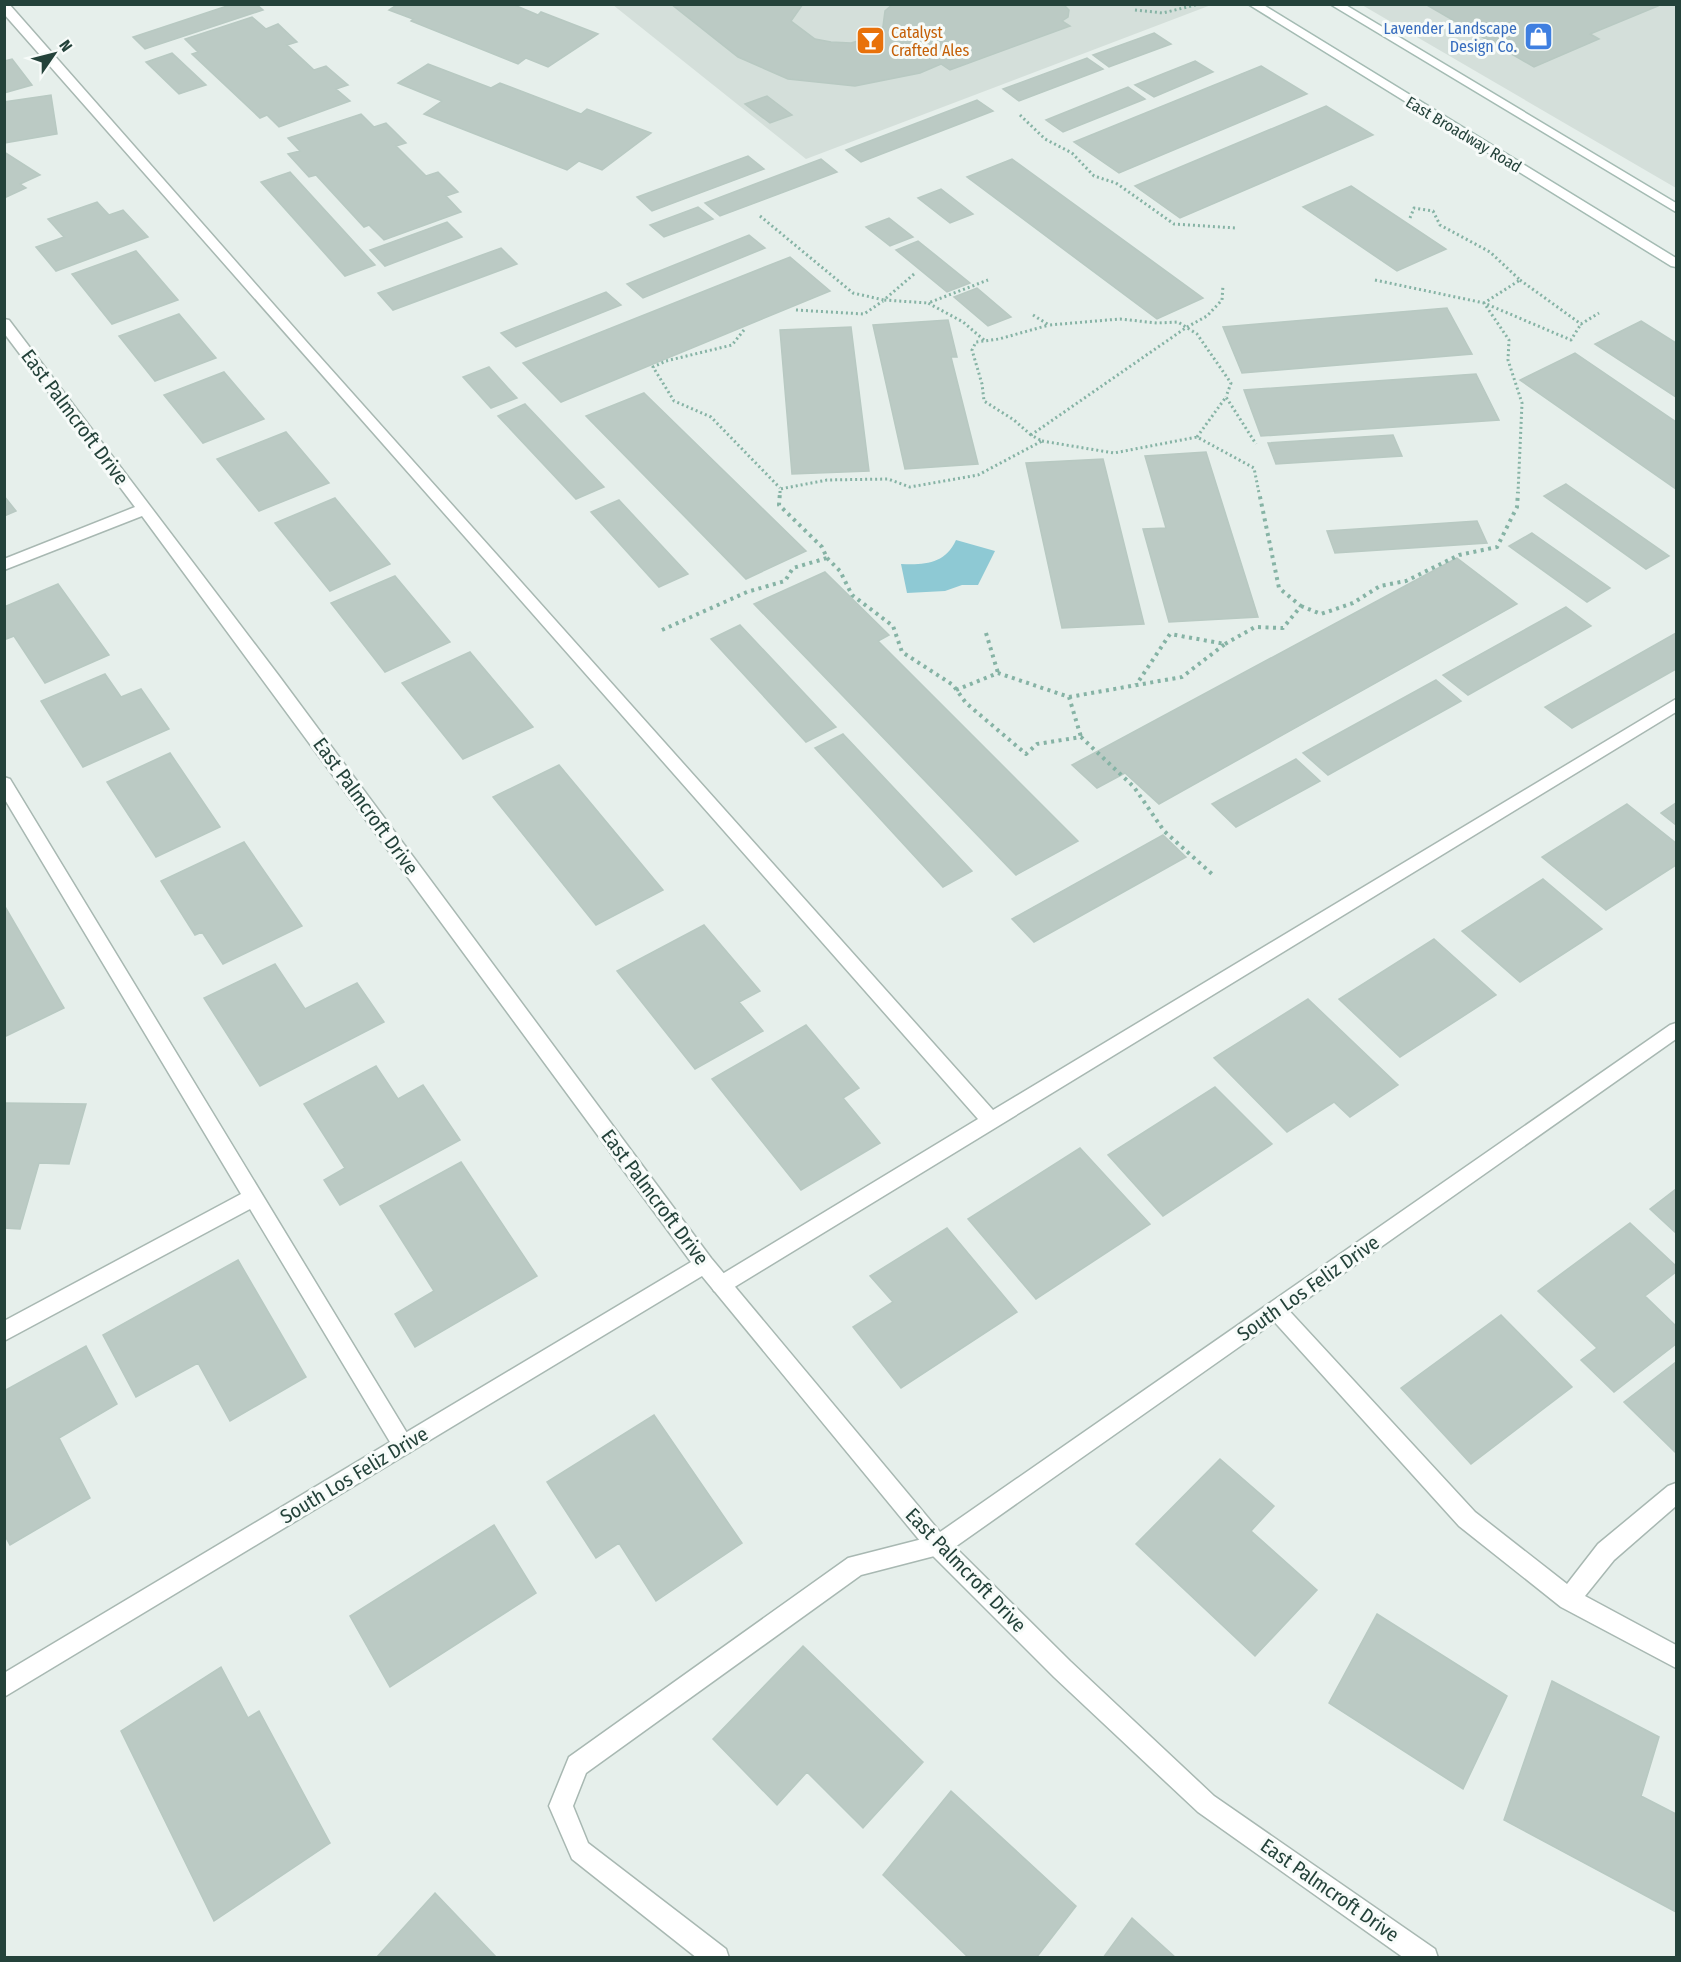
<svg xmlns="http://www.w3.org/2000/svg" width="1681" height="1962" font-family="'Fira Sans Condensed',sans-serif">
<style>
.built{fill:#d4dfda}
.water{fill:#8ec9d4}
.building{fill:#bbcac4;stroke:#b8c9c2;stroke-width:1.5}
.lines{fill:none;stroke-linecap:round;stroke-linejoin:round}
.service-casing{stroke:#a8b8b2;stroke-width:3}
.minor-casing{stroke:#a8b8b2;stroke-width:3}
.secondary-casing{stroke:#a4bbb3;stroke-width:3}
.path-far1{stroke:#86b3a5;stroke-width:3;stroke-dasharray:2 3;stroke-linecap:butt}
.path{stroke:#86b3a5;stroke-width:4;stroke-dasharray:3 4.5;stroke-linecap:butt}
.service{fill:#fff;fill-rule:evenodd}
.minor{fill:#fff;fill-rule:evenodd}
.secondary{fill:#fff;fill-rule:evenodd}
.labels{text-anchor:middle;stroke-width:6;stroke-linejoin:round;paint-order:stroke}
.far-shop-label{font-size:16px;fill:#366cbe;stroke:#f7fbf9;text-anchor:end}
.far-food-label{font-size:16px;fill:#c56008;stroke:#f7fbf9;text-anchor:start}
.far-street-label{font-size:16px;fill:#24423a;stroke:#f7fbf9}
.street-label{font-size:20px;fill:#24423a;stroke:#f7fbf9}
</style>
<rect width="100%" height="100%" fill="#e6efeb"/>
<path class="built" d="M613 5H1211L806 159Z
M1362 5H1676V188Z"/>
<path class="water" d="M956 540 995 551 978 585H962L945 591 907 593 901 564C925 565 945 564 956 540Z"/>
<path class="building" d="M233 4H256L263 10 145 49 133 37Z
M398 4H512L538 15 541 12 598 34 548 67 526 58 518 64 411 21 413 19 389 10Z
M671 4H803L791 21 815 39 831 42 851 43 882 34 885 11 893 4H1063L1069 10 1068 17 1062 21 1070 26 950 70 941 64 920 73 855 86 788 79 738 57Z
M1425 4H1656L1658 6 1590 34 1599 39 1534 67Z
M252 17 266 29 278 24 297 42 287 45 314 70 326 66 348 85 336 89 350 101 279 127 267 115 260 118 192 54 198 52 185 39Z
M1154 33 1171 44 1109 67 1093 55Z
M172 53 206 85 179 94 146 62Z
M1087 58 1103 69 1019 101 1003 89Z
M12 59 32 85 4 93V61Z
M1195 61 1213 72 1154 97 1135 85Z
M428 64 491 88 500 83 581 114 587 109 651 133 602 170 579 161 567 170 424 114 442 101 398 83Z
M1261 66 1307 94 1119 173 1074 142Z
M1128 87 1145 99 1063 132 1046 120Z
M51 95 57 134 4 143V102Z
M767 96 792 115 770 123 745 104Z
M977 100 993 111 861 162 846 150Z
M1326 106 1373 135 1180 218 1135 186Z
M361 114 374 127 386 123 406 143 396 146 426 176 438 172 458 192 446 196 461 212 384 240 369 225 364 227 316 175 309 177 288 154 300 151 288 138Z
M4 152 40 175 20 184 26 188 4 198Z
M748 156 764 169 652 211 637 197Z
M821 159 837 172 720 216 705 203Z
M1012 159 1203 298 1157 319 967 177Z
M290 172 375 265 345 276 261 182Z
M1351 186 1446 249 1397 271 1303 207Z
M941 189 973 214 950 223 918 198Z
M97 202 109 215 123 210 148 237 56 271 36 247 64 237 48 219Z
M698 207 713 219 664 237 650 225Z
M889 218 913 237 890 246 866 227Z
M447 222 462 237 385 266 370 250Z
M749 235 765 248 643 298 627 284Z
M918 241 970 283 947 292 896 250Z
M501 248 517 264 393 310 378 293Z
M136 251 178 300 112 324 72 274Z
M790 257 830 291 561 402 523 363Z
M977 288 1011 317 988 326 954 297Z
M606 292 621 305 516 347 501 333Z
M1447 308 1472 354 1242 373 1223 327Z
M179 314 216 358 155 381 119 336Z
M948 320 957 357H951L978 464 905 469 873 325Z
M1641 321 1676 343V397L1595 344Z
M851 327 869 471 792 474 780 330Z
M1575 353 1676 422V489L1520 380Z
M489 367 517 398 491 408 463 377Z
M224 372 264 419 203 443 164 395Z
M1476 374 1499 420 1261 436 1244 390Z
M644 393 806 551 746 579 586 416Z
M525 404 604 487 576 499 498 416Z
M286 432 329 483 259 511 217 459Z
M1393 435 1402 456 1276 464 1268 443Z
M1206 452 1258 617 1169 622 1143 529 1166 528 1145 456Z
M1103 459 1144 624 1062 628 1026 463Z
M1566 484 1669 556 1646 569 1544 496Z
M4 496 16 511 4 516Z
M335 498 390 564 330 591 275 523Z
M619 500 688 574 659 587 591 512Z
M1477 521 1487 543 1335 553 1327 531Z
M1532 533 1610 588 1587 602 1509 546Z
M1457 558 1517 604 1159 804 1125 773 1097 788 1072 765Z
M825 572 889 635 878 641 1078 841 1016 875 754 604Z
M395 576 450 642 385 672 331 603Z
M58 584 109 655 45 683 14 636 4 640V607Z
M1566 607 1591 626 1468 695 1443 675Z
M740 625 836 727 806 742 711 639Z
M1676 633V669L1572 728 1545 707Z
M470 652 533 727 463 759 402 683Z
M105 674 121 697 141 689 169 729 83 767 41 701Z
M1436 680 1461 701 1328 775 1303 753Z
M843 734 972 871 943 887 815 748Z
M170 753 220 827 156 857 107 782Z
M1296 759 1320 781 1236 827 1212 804Z
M559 765 663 890 596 925 493 797Z
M1676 803V825L1661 813Z
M1627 804 1676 843V865L1606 910 1542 857Z
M1163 835 1186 857 1034 942 1012 919Z
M244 842 302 926 223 964 202 932 195 935 161 881Z
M1543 879 1602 929 1520 982 1462 931Z
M4 905 64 1008 4 1037Z
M704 925 760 991 739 1002 763 1031 695 1069 617 971Z
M1434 939 1496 995 1400 1057 1339 999Z
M275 964 305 1009 357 983 384 1022 260 1086 204 998Z
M1308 999 1398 1085 1350 1117 1334 1102 1287 1132 1214 1058Z
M806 1025 859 1088 843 1098 880 1143 801 1190 712 1079Z
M376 1066 398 1099 423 1085 460 1140 340 1205 324 1180 345 1168 304 1104Z
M1215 1087 1272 1144 1163 1216 1108 1155Z
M4 1103 86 1104 69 1164 39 1163 20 1229 4 1228Z
M1080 1148 1150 1224 1036 1299 968 1219Z
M461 1162 537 1276 415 1347 395 1314 434 1291 380 1206Z
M1676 1189V1233L1650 1209Z
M1630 1223 1676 1266V1272L1645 1296 1676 1326V1344L1614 1392 1581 1360 1597 1348 1538 1291Z
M947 1228 1017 1312 901 1388 853 1327 893 1302 870 1276Z
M238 1260 306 1377 230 1421 198 1363 136 1397 103 1335Z
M1501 1315 1572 1387 1471 1464 1401 1388Z
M86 1346 117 1404 59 1438 90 1498 10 1545 4 1534V1391Z
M1676 1362V1453L1624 1402Z
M654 1415 742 1543 656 1601 619 1543 596 1558 547 1482Z
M1220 1459 1274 1506 1251 1531 1317 1590 1255 1656 1136 1544Z
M494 1525 536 1593 390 1687 350 1616Z
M1377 1614 1507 1696 1463 1789 1329 1703Z
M803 1646 923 1762 863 1828 807 1772 777 1805 713 1739Z
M221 1667 248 1718 259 1711 330 1843 214 1921 121 1731Z
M1552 1681 1659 1737 1641 1796 1676 1814V1912L1504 1820Z
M951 1791 1076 1906 1036 1958H969L883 1875Z
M435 1893 497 1958H376Z
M1132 1918 1176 1958H1103Z"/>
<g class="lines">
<defs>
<path id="service" d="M4 4H9L312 348 993 1110 1676 699V712L728 1291 721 1294 714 1291 711 1285 714 1279 978 1119 4 14Z
M4 777 10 779 410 1438 414 1445 410 1452 403 1455 396 1452 250 1209 4 1341V1321L241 1194 4 798Z
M1276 1301 1283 1304 1475 1512 1567 1584 1598 1544 1668 1486 1676 1483V1506L1614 1560 1585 1596 1676 1645V1668L1561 1607 1459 1526 1269 1316 1266 1310 1269 1304Z
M938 1535 946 1539 949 1546 946 1553 861 1575 586 1773 573 1806 588 1843 726 1949 729 1958H697L572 1859 549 1806 569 1757 848 1558Z"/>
<path id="minor" d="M4 319 9 320 279 676 711 1258 940 1532 1670 1025 1676 1023V1039L955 1547 1070 1661 1214 1796 1435 1949 1438 1958H1404L1198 1812 1054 1677 930 1553 702 1276 4 1697V1673L691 1262 142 516 4 570V559L135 507 4 333Z"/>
<path id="secondary" d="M1248 4H1262L1676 258V267L1671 266Z
M1330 4H1344L1676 203V212Z"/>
</defs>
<use href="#service" class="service-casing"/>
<use href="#minor" class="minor-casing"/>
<use href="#secondary" class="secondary-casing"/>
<path class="path-far1" d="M1135 10 1163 13 1199 4
M1020 115 1045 139 1072 153 1094 176 1116 183 1174 224 1236 228
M760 216 853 293 884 300
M1410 218 1414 208 1433 211 1440 225 1490 252 1520 280 1484 303 1509 340 1508 360 1522 403 1518 493
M914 274 884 300 928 303
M1375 280 1484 303 1571 340 1581 324
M1520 280 1581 324 1599 313
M796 310 864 314 883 301
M1033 315 1049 325 1120 319 1157 323 1178 322 1197 334 1231 383 1226 397
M744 330 732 345 666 361 653 367 674 401 711 417 780 488
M984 340 963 322 928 303 988 280
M1031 435 1014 420 984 401 982 384 972 350 976 342 999 339 1049 325
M1197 437 1226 397 1256 444
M1042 441 1114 453 1197 437 1254 468 1259 493
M780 493V489L827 480 888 479 910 487 978 475 1042 441 1031 435 1187 327 1207 316 1222 300 1223 285"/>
<path class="path" d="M827 558 840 571 852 595 893 626 902 652 953 685 966 703 1026 754 1037 744 1081 737 1134 787 1164 831 1213 875
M1301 606 1321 614 1353 603 1380 586 1406 581 1459 555 1497 547 1517 507 1518 492
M662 630 747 592 785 581 793 568 827 558 822 547 779 505 780 492
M986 633 998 673
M1225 644 1255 627 1283 628 1301 606 1279 588 1259 492
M956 690 998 673 1069 697 1081 737
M1069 697 1182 677 1225 644 1170 634 1136 685"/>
<use href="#service" class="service"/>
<use href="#minor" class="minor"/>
<use href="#secondary" class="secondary"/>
</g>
<defs>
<symbol id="shop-square" viewBox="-11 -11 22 22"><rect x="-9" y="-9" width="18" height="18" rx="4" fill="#3f7fe0" stroke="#f7fbf9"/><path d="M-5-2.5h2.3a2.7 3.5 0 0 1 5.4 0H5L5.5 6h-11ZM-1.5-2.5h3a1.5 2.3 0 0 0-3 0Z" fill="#fff"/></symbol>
<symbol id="bar-square" viewBox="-11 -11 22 22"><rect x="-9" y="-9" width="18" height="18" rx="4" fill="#e8710a" stroke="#f7fbf9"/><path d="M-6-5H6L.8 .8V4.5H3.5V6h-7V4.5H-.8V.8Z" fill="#fff"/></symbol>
</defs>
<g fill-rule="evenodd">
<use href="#shop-square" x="1522" y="20" width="33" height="33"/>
<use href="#bar-square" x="854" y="24" width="33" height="33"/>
</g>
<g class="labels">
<g class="far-shop-label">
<text x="1517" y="34">Lavender Landscape<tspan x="1517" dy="18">Design Co.</tspan></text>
</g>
<g class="far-food-label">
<text x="891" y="38">Catalyst<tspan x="891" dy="18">Crafted Ales</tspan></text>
</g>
<g class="far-street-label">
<text transform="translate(1464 134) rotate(31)" y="6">East Broadway Road</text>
</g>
<g class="street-label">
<text transform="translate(75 417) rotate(53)" y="7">East Palmcroft Drive</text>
<text transform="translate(366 806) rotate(54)" y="7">East Palmcroft Drive</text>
<text transform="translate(655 1197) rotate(53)" y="7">East Palmcroft Drive</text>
<text transform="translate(1308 1288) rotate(-35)" y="7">South Los Feliz Drive</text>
<text transform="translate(354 1475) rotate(-31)" y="7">South Los Feliz Drive</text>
<text transform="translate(966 1570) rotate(46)" y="7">East Palmcroft Drive</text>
<text transform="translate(1330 1890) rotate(35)" y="7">East Palmcroft Drive</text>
</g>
</g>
<rect width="1681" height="1962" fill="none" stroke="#24423a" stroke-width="12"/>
<g transform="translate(54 54) rotate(55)" stroke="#f7fbf9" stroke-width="4.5" paint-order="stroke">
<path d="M0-4.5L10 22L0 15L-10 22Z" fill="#24423a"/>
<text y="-9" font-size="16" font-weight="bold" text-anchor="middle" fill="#24423a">N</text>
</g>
</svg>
